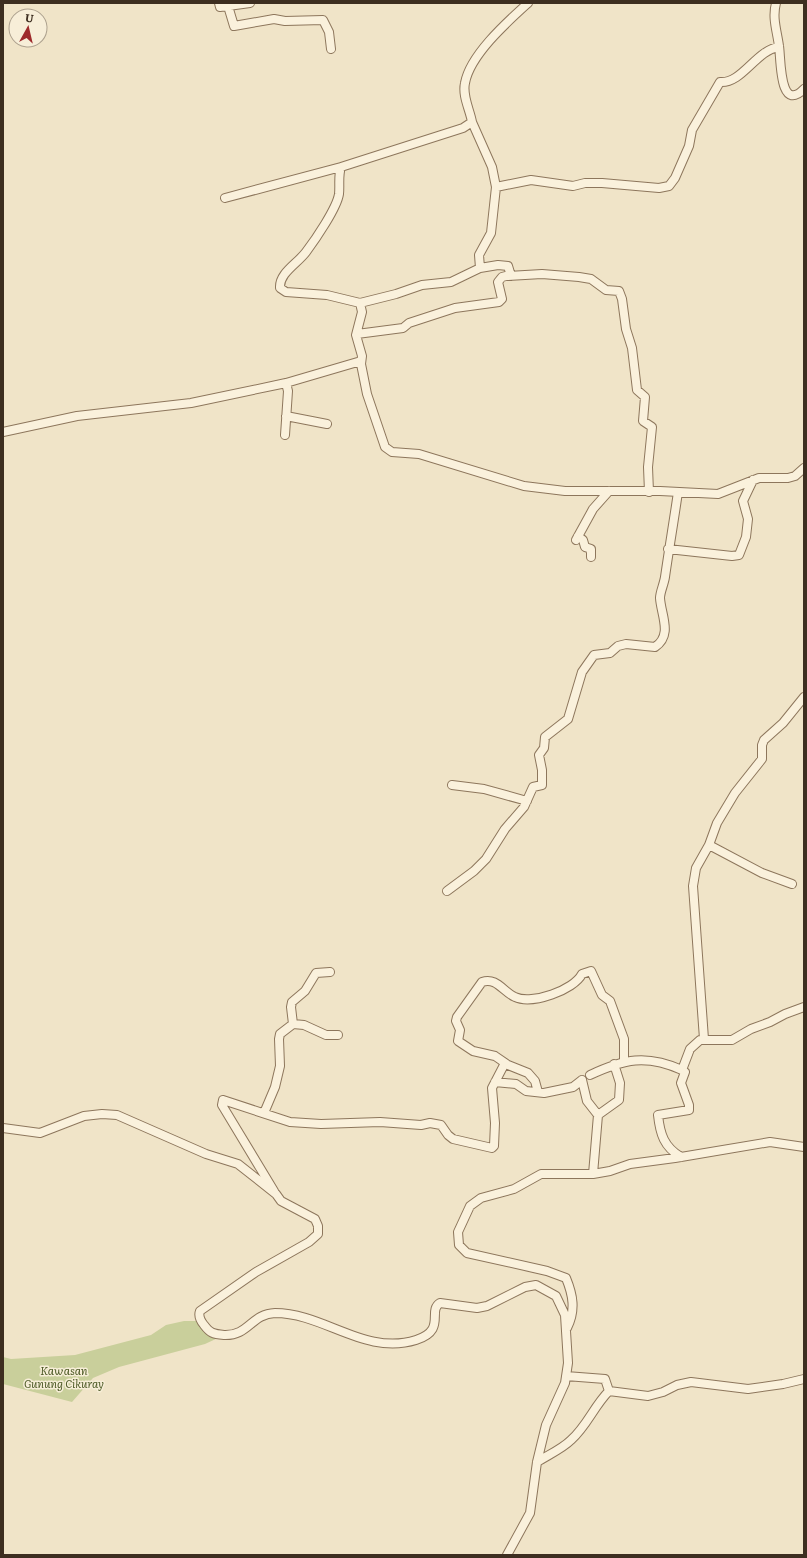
<svg xmlns="http://www.w3.org/2000/svg" width="807" height="1558" font-family="Literata,serif">
<style>
.green{fill:#c9cf9b}
.lines{fill:none;stroke-linecap:round;stroke-linejoin:round}
.minor-casing{stroke:#8d765c;stroke-width:10}
.minor{stroke:#faf1dc;stroke-width:8}
.labels{text-anchor:middle;stroke-width:3;stroke-linejoin:round;paint-order:stroke}
.park-label{font-size:11px;font-style:italic;fill:#4d5a26;stroke:#f7eed8}
</style>
<rect width="100%" height="100%" fill="#f0e4c8"/>
<path class="green" d="M184 1321H196L210 1330 233 1331 205 1344 119 1367 93 1378 72 1402 3 1384V1357L11 1359 75 1355 151 1335 166 1325Z"/>
<g class="lines">
<defs>
<path id="minor" d="M219 3 220 7 228 6 234 26 274 19 285 21 323 20 329 32 331 49
M528 3C507 22 470 55 465 83 462 96 470 110 472 122L463 128 341 167C338 176 340 185 339 194 337 208 315 240 306 252 297 264 279 273 280 288L286 292 327 295 360 303 362 312 356 335 362 356 361 364 367 394 385 447 392 452 419 454 524 486 565 491H660L718 494 759 478H788L795 476 804 468
M776 3C772 18 777 31 779 46 781 58 779 114 804 89
M228 6 250 3
M472 122 492 167 496 187 491 233 479 255 480 268
M496 187 531 180 573 186 585 183H602L659 188 669 186 675 178 689 146 692 130 720 82C742 84 756 50 779 47
M225 198 341 167
M360 303 396 294 422 285 451 282 480 268 498 265 508 266 511 276
M357 334 403 328 409 323 455 308 499 302 502 299 498 282 502 277 506 276 542 274 579 277 591 279 606 290 619 291 622 299 626 329 632 348 637 390 645 397 643 421 652 427 648 467 649 492
M286 416 327 424
M3 432 77 416 191 403 286 383 361 361
M285 435 288 391 286 383
M578 536 583 540 585 547 591 549V557
M576 540 593 509 609 491
M668 549 732 556 739 555 746 537 748 519 743 501 753 480
M452 785 484 789 527 801
M709 845 762 873 792 884
M447 891 474 871 486 859 505 829 524 807 533 787 542 785V770L539 755 544 748 545 737 568 719 582 672 594 655 610 653 618 646 626 644 655 647C673 635 661 615 660 598 660 592 664 584 665 577 669 549 674 520 678 492
M330 972 316 973 305 991 292 1002 291 1007 293 1024 304 1025 326 1035H338
M704 1039 693 886 696 868 709 845 717 823 735 793 762 759V745L764 740 783 723 804 697
M590 1075C624 1059 646 1054 682 1070L690 1049 700 1040H732L751 1029 770 1022 785 1014 804 1007
M582 1080 587 1101 598 1115 593 1174
M495 1082 516 1084 526 1091 544 1093 573 1087 582 1080
M538 1092 535 1081 528 1073 508 1065 495 1056 473 1051 458 1041 460 1030 456 1021 457 1017 482 982C497 977 503 992 515 997 532 1005 574 990 582 974L591 971 602 995 610 1001 624 1039V1061
M264 1113 275 1087 280 1066 279 1039 280 1034 293 1024
M598 1115 619 1100 620 1083 614 1064
M3 1128 40 1133 84 1116 102 1114 117 1115 206 1154 238 1164 276 1194 281 1201 315 1219 318 1226V1234L309 1242 256 1272 200 1311C198 1316 200 1320 204 1325 210 1333 213 1334 224 1335 249 1336 251 1314 275 1313 324 1313 365 1356 416 1340 447 1330 427 1311 440 1303L477 1308 487 1306 525 1287 536 1285 556 1296 565 1315 568 1363 565 1383 546 1425 537 1462 530 1513 507 1555
M681 1157C664 1147 660 1134 658 1115L689 1110V1105L681 1083 685 1072 682 1070
M274 1191 222 1105 223 1100 290 1122 321 1124 380 1122 421 1125 430 1123 441 1125 448 1135 453 1139 492 1148 494 1146 495 1123 492 1088 505 1063
M567 1328C576 1310 573 1295 566 1278L547 1271 467 1253 459 1245 458 1232 470 1206 481 1198 514 1189 541 1174H593L610 1171 630 1164 675 1158 770 1142 804 1147
M566 1376 605 1379 609 1391
M537 1462C548 1455 562 1449 571 1440 587 1426 594 1406 609 1391L648 1396 663 1392 677 1385 691 1382 748 1389 783 1384 804 1379"/>
</defs>
<use href="#minor" class="minor-casing"/>
<use href="#minor" class="minor"/>
</g>
<g class="labels">
<g class="park-label">
<text x="64" y="1375">Kawasan<tspan x="64" dy="13">Gunung Cikuray</tspan></text>
</g>
</g>
<rect width="807" height="1558" fill="none" stroke="#3d2e20" stroke-width="8"/>
<g transform="translate(28 28) rotate(8)"><circle r="19" fill="#f7eed8" stroke="#ada18e"/>
<path d="M0-3L7 15L0 10L-7 15Z" fill="#9e2a2b"/>
<text y="-6" font-size="11" font-weight="bold" text-anchor="middle" fill="#3d2e20">U</text>
</g>
</svg>
